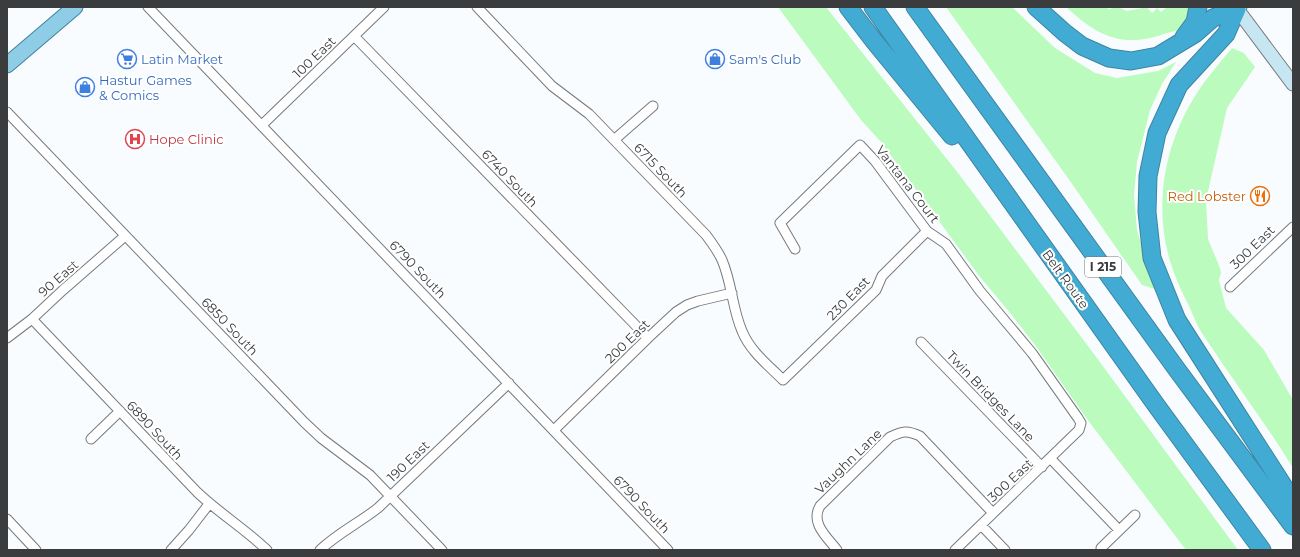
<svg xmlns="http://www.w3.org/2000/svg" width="1300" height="557" font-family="Montserrat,sans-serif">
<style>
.green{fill:#bbfbbd}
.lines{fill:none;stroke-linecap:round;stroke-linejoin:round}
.street-casing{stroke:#767a7e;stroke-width:11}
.secondary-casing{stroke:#767a7e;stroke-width:15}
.primary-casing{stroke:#3f84a0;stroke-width:17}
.highway-casing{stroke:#3f84a0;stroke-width:19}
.street{stroke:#fff;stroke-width:9}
.secondary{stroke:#c6e6f2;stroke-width:13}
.primary{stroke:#8ecde5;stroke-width:15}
.highway{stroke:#42abd4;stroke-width:17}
.labels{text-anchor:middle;stroke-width:4;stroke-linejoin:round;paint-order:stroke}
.shield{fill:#fff;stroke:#757678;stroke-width:1}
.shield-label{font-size:12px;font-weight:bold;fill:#3a3c3e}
.street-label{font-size:13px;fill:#3a3c3e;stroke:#fff}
.shop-label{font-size:13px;fill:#366cbe;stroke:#fff;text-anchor:start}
.health-label{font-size:13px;fill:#be3a42;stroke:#fff;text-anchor:start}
.food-label{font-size:13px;fill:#c56008;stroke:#fff;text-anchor:end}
</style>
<rect width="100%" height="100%" fill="#f9fcff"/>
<path class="green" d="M778 7H826L958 173 1094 354 1238 550H1186L1087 419 1035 345 1011 314 980 277 881 142 861 120Z
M946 7H1012L1055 48 1095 73 1117 78 1158 71 1176 62 1162 84 1150 110 1137 162 1134 195 1137 230 1155 289 1142 285 1070 181Z
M1066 7H1105L1109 9 1118 7 1127 11 1147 7 1152 13 1157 8 1161 12 1167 7H1193L1183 30C1172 30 1161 36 1150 38 1114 46 1091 30 1066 7Z
M1232 48 1244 53 1255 67 1227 108 1206 200 1208 239 1220 268 1221 273 1219 280 1226 308 1264 350 1293 400V468C1271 432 1246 398 1222 363 1215 352 1207 341 1200 330 1196 323 1193 315 1190 308 1182 293 1175 277 1170 261 1153 204 1165 142 1197 93 1207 77 1220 63 1232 48Z"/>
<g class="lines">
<defs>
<path id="street" d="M148 7 668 550
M477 7 552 86 589 114 706 235C712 243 718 251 722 260 732 283 732 308 742 331 750 351 768 365 783 380L876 290 882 276 927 231
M354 36 648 338
M7 112 304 422 321 438 370 475 442 550
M262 125 384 7
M614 140 653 106
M795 249 780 223 860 145 875 161 927 231 946 244 980 291 1032 353 1078 418 1081 423 1079 430 955 550
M1230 287 1293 227
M32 319 197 492C219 513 245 529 267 550
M7 338 32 319 63 290 125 236
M921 342 1042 467
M554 430 648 338 676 312 687 305 698 301 732 293
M91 439 120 411
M1051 459 1119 530
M7 519 36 550
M981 525 1005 550
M1101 548 1135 515
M171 550 189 530 209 504
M320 550C338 533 359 523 378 508L509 383
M837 550C827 537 810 523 820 506L890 437C903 431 907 430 920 436L993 513"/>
<path id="secondary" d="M1240 7 1237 9 1293 84"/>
<path id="primary" d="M7 65 75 7"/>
<path id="highway" d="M848 7 874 41 952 136
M873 7 1156 405 1262 550
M915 7 1178 371 1293 526
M1036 7 1065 33 1082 46 1109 58 1131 61 1158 56 1196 33 1213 18 1237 9
M1237 9 1226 34 1179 85 1157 133 1148 176 1147 212 1152 258 1177 320 1293 501
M1184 37 1195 22 1198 7"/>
</defs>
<use href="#street" class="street-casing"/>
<use href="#secondary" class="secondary-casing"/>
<use href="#primary" class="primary-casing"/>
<use href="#highway" class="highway-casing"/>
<use href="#street" class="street"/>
<use href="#secondary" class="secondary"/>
<use href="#primary" class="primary"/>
<use href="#highway" class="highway"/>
</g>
<defs>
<symbol id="supermarket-ring" viewBox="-11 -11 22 22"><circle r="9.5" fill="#fff" stroke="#3f7fe0" stroke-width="1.5"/><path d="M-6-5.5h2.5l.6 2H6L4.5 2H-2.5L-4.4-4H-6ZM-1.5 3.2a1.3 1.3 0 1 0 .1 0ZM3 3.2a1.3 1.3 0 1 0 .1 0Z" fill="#3f7fe0"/></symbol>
<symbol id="shop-ring" viewBox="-11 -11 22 22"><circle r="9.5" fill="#fff" stroke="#3f7fe0" stroke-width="1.5"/><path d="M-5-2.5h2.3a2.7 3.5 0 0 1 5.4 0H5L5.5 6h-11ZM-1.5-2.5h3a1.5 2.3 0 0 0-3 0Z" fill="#3f7fe0"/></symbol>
<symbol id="hospital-ring" viewBox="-11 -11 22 22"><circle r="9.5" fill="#fff" stroke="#e0444e" stroke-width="1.5"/><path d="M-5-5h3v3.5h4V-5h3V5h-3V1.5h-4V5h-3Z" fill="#e0444e"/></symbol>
<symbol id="restaurant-ring" viewBox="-11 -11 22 22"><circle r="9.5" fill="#fff" stroke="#e8710a" stroke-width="1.5"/><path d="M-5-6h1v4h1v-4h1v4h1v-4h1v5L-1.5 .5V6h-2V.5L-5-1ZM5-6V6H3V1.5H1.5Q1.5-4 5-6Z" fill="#e8710a"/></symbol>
</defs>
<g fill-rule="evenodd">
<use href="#supermarket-ring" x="116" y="48" width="22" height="22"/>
<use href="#shop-ring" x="704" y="48" width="22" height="22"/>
<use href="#shop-ring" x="74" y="76" width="22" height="22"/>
<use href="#hospital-ring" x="124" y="128" width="22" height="22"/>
<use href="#restaurant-ring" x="1249" y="185" width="22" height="22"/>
</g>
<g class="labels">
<rect class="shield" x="1085" y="257" width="36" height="20" rx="3"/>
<g class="shield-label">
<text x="1103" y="271">I 215</text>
</g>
<g class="street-label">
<text transform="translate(314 57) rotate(-44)" y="5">100 East</text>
<text transform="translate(661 170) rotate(46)" y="5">6715 South</text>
<text transform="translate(510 178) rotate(46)" y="5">6740 South</text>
<text transform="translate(908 184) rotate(52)" y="5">Vantana Court</text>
<text transform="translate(1252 247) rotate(-44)" y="5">300 East</text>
<text transform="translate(418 269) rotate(46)" y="5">6790 South</text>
<text transform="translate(58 278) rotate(-41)" y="5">90 East</text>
<text transform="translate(1066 279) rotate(54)" y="5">Belt Route</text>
<text transform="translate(848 298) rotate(-46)" y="5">230 East</text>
<text transform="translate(230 326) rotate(46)" y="5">6850 South</text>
<text transform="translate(627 341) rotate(-44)" y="5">200 East</text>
<text transform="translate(991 396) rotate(46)" y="5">Twin Bridges Lane</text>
<text transform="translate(155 430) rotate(47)" y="5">6890 South</text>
<text transform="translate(408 461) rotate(-44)" y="5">190 East</text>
<text transform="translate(848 461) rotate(-44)" y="5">Vaughn Lane</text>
<text transform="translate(1010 480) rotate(-43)" y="5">300 East</text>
<text transform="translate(642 504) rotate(46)" y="5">6790 South</text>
</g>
<g class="shop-label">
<text x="141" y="64">Latin Market</text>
<text x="729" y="64">Sam's Club</text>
<text x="99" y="85">Hastur Games<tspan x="99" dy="15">&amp; Comics</tspan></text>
</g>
<g class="health-label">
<text x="149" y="144">Hope Clinic</text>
</g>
<g class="food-label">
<text x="1246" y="201">Red Lobster</text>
</g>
</g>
<rect width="1300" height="557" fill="none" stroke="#3a3c3e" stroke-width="16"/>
</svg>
